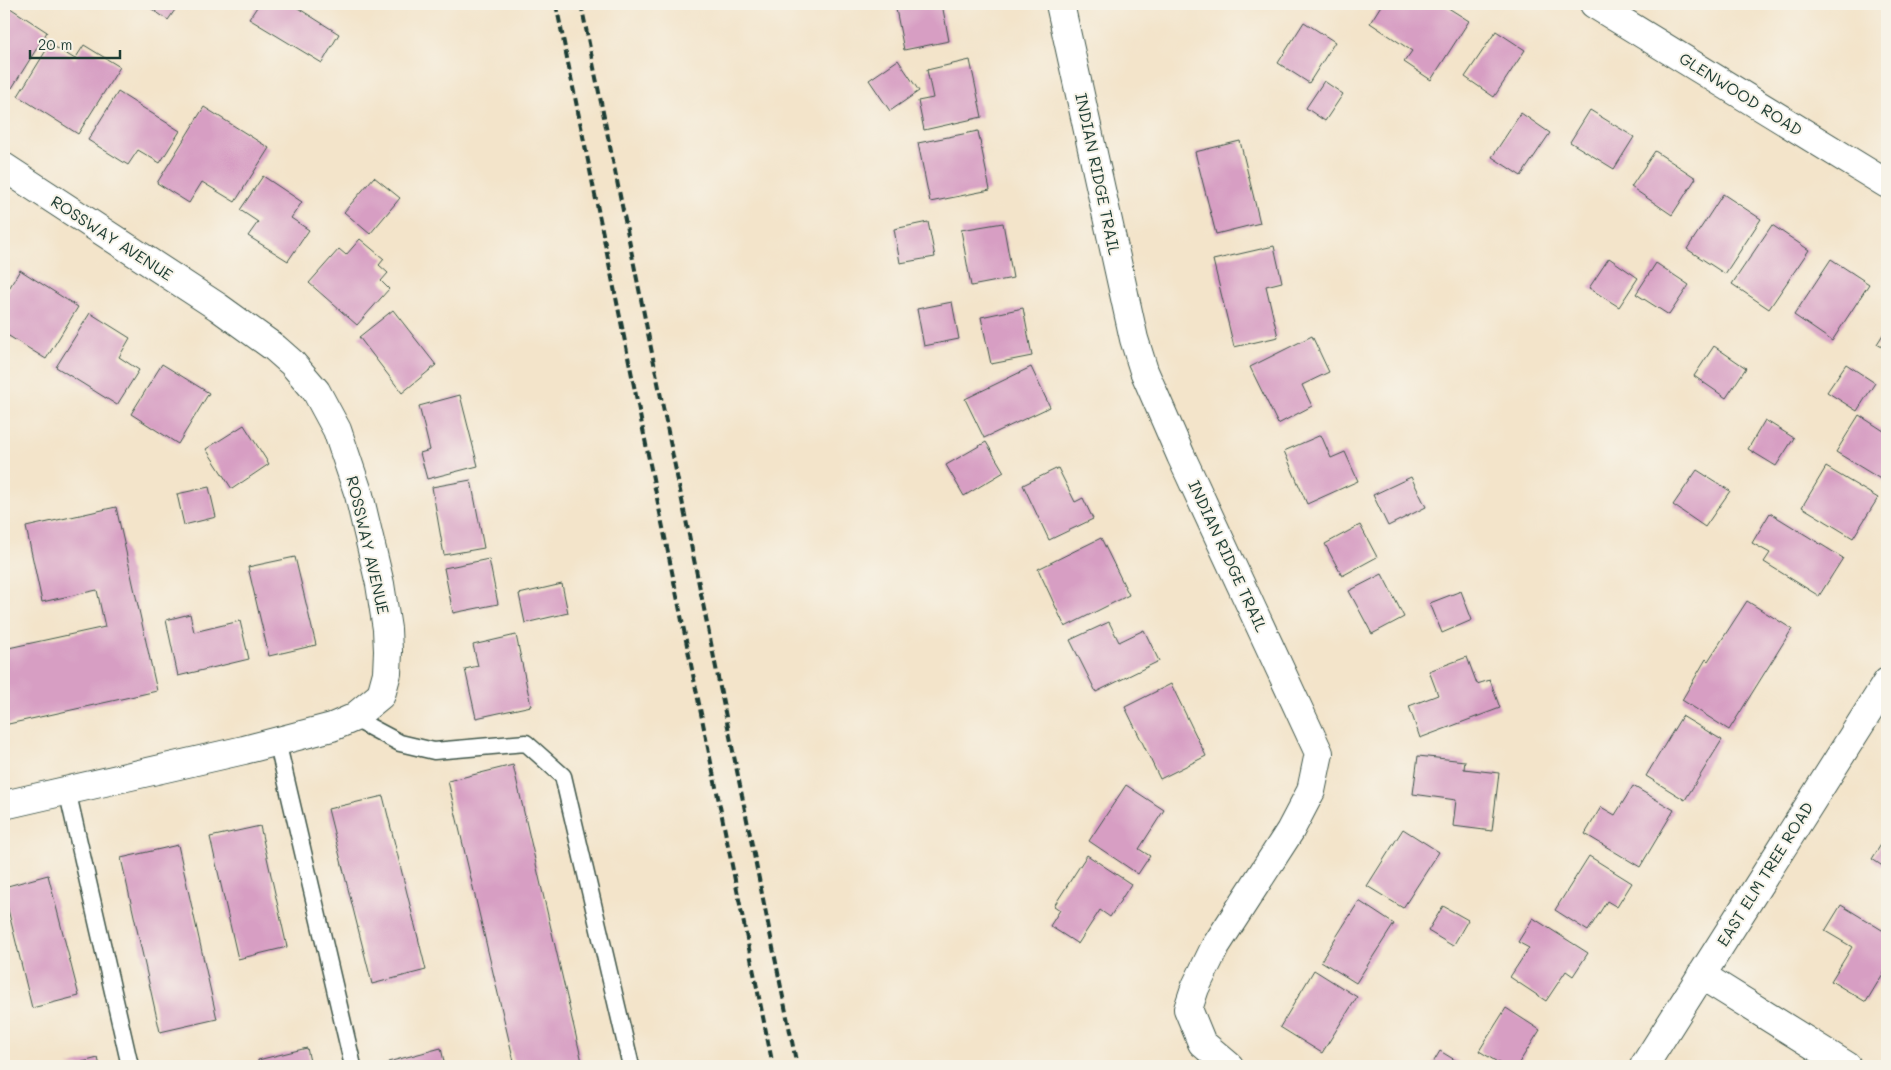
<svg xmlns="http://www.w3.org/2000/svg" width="1891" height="1070" font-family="Mali,sans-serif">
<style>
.building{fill:#d79ec3}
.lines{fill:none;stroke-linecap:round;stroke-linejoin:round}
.lane-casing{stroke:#3f564a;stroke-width:19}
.street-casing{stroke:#3f564a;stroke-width:30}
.secondary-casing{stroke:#3f564a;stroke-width:30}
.lane{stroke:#fff;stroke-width:16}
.street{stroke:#fff;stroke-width:28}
.secondary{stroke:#fff;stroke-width:28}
.rail{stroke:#1f3d34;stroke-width:4;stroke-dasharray:8 4;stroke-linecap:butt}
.labels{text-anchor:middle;stroke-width:4;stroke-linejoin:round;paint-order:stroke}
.street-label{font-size:16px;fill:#1f3d34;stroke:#f7f3e8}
</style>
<rect width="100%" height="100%" fill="#f7f3e8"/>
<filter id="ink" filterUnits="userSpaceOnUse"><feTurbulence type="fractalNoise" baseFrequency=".02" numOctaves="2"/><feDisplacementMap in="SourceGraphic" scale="10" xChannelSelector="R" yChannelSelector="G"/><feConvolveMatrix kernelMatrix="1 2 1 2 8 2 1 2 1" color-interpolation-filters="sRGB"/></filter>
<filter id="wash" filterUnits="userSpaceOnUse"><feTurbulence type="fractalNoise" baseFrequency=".0096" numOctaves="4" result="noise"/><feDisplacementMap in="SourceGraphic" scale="20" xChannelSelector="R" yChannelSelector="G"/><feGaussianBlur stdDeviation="1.12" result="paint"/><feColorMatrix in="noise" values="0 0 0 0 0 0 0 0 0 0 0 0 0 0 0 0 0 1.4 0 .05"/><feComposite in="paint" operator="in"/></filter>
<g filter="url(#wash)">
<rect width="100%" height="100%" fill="#f3e4ca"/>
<g id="blocks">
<path class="building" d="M4 4 47 32 12 88 4 83Z
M151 4H179L168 20 149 7Z
M259 4H293V5L339 34 322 63 249 19Z
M895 4H942L949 41 904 50Z
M1382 4H1442L1469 21 1431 80 1404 62 1412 51 1370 23Z
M1304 22 1335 42 1309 83 1278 63Z
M1496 31 1525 50 1494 97 1465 77Z
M50 44 75 59 84 45 120 67 78 134 18 96Z
M898 60 919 91 890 111 869 80Z
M970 60 982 117 924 130 918 101 933 98 927 70Z
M1324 81 1343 94 1325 121 1306 108Z
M118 92 180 131 160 163 138 150 128 165 88 140Z
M204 107 269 148 235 202 202 182 189 203 157 183Z
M1590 110 1634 137 1614 169 1570 142Z
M1521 113 1550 133 1521 176 1492 157Z
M978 131 990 190 930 202 918 143Z
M1240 141 1260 223 1216 234 1195 152Z
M1655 151 1696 178 1672 215 1631 187Z
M263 176 302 202 291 218 309 230 288 261 248 236 258 222 240 210Z
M374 177 400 198 370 234 344 212Z
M1723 194 1761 219 1725 274 1687 249Z
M928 222 935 257 900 263 894 229Z
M1003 223 1013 278 971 286 961 230Z
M1772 225 1809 250 1769 309 1732 284Z
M360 239 384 259 379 265 388 273 381 281 389 289 357 325 309 283 339 249 346 255Z
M1274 246 1282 282 1266 286 1278 337 1234 347 1213 260Z
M1609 258 1638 278 1619 307 1589 288Z
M1831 259 1869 284 1832 341 1794 315Z
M1656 263 1689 285 1669 315 1636 294Z
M20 270 78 307 46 359 4 333V297Z
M952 302 959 339 924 346 917 309Z
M1023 308 1032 356 991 364 981 317Z
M393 310 436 365 402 393 359 337Z
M90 313 130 338 119 357 139 370 117 405 56 367Z
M1887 328V350L1877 344Z
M1312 336 1329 372 1302 385 1312 406 1278 424 1250 367Z
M1714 346 1746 368 1726 398 1694 376Z
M162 364 209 393 178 444 131 414Z
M1846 364 1875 383 1857 411 1827 392Z
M1031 367 1050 407 984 438 965 399Z
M460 395 478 466 427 479 420 453 430 450 419 406Z
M1859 415 1887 433V483L1836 452Z
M1765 420 1794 438 1776 466 1748 449Z
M244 425 269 464 232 489 206 449Z
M1321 435 1331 458 1345 452 1358 481 1307 504 1284 451Z
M986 442 1004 472 964 496 946 465Z
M1826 467 1878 498 1853 538 1802 507Z
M1058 468 1075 502 1083 498 1093 519 1049 540 1023 485Z
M1697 470 1730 491 1705 527 1673 505Z
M1411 477 1426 507 1388 526 1373 495Z
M471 480 484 548 444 555 432 487Z
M209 487 216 517 184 525 177 494Z
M116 507 157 691 4 725V649L105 627 97 590 42 602 26 527Z
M1770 513 1843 558 1819 596 1764 562 1770 553 1752 543Z
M1360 525 1377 557 1342 576 1325 544Z
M1101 538 1129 595 1065 627 1038 569Z
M295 557 316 645 269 656 248 567Z
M489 559 498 604 453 613 444 568Z
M1382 574 1404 617 1372 634 1349 591Z
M562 584 568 613 525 623 519 594Z
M1461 591 1472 620 1442 633 1430 603Z
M1747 601 1792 629 1729 730 1682 700 1706 659 1708 661Z
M190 614 194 632 240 621 249 659 178 676 166 620Z
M1109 622 1119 642 1144 630 1159 661 1096 692 1070 640Z
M516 635 531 706 476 718 465 669 478 666 473 645Z
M1467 657 1477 684 1490 680 1500 708 1420 738 1409 706 1438 695 1429 671Z
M1171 684 1206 756 1160 779 1125 707Z
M1682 716 1722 740 1685 800 1646 776Z
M1418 756 1465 761 1464 769 1499 773 1492 831 1453 826 1456 800 1413 794Z
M513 765 583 1066H515L448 781Z
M1126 785 1164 810 1139 849 1150 856 1138 874 1089 841Z
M1633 786 1674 810 1640 867 1585 834 1601 807 1615 815Z
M383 796 426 970 372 984 328 809Z
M260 826 287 947 238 959 210 837Z
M1403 829 1439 852 1403 908 1367 886Z
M1887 835V869L1872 859Z
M178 845 217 1019 160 1032 121 858Z
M1087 855 1131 884 1110 917 1100 910 1078 944 1050 926 1060 910 1054 906Z
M1589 856 1632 883 1617 907 1607 901 1588 931 1555 910Z
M48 875 79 996 32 1008 4 893V887Z
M1359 901 1394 924 1356 983 1321 961Z
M1841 905 1887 933V967L1866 1002 1831 981 1852 947 1825 931Z
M1443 906 1468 920 1453 946 1428 931Z
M1533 918 1588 953 1573 976 1566 971 1546 1001 1510 977 1529 948 1518 942Z
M1314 970 1357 997 1322 1053 1280 1027Z
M1506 1008 1540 1030 1517 1066H1504L1479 1051Z
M307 1048 311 1066H259L258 1060Z
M441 1048 445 1066H390L388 1062Z
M1440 1051 1465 1066H1431Z
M98 1058 100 1066H67Z"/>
</g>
</g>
<g filter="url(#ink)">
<use href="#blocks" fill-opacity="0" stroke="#3f564a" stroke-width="1"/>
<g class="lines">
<defs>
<path id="lane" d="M353 718 400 743 434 751 526 743 563 776 631 1066
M277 741 353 1066
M67 790 130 1066"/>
<path id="street" d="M1060 4 1134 339 1144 371 1181 456 1319 753 1311 791 1290 831 1215 947 1195 988 1188 1009 1202 1043 1229 1066
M4 167 218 307 275 348 292 363 316 391 337 430 359 495 380 584 387 629 388 651 387 673 381 695 353 718 332 727 244 750 4 805
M1701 975 1847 1066
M1644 1066 1887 682"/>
<path id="secondary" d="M1594 4 1887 184"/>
</defs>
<use href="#lane" class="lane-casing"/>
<use href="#street" class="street-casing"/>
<use href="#secondary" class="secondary-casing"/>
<use href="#lane" class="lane"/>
<use href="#street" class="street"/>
<use href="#secondary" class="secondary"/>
<path class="rail" d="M556 4 773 1066
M581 4 797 1066"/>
</g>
</g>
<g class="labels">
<g class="street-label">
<text transform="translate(1741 94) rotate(32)" y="6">GLENWOOD ROAD</text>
<text transform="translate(1098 174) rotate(78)" y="6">INDIAN RIDGE TRAIL</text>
<text transform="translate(112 238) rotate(33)" y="6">ROSSWAY AVENUE</text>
<text transform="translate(368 545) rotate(77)" y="6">ROSSWAY AVENUE</text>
<text transform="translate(1228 556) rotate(65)" y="6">INDIAN RIDGE TRAIL</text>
<text transform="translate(1765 874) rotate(-58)" y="6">EAST ELM TREE ROAD</text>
</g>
</g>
<rect width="1891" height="1070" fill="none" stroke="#f7f3e8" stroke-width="20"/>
<path d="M30 50v8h90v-8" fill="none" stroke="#1f3d34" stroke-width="2.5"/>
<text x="38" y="50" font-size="15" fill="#1f3d34" stroke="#f7f3e8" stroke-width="4" paint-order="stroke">20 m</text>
</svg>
